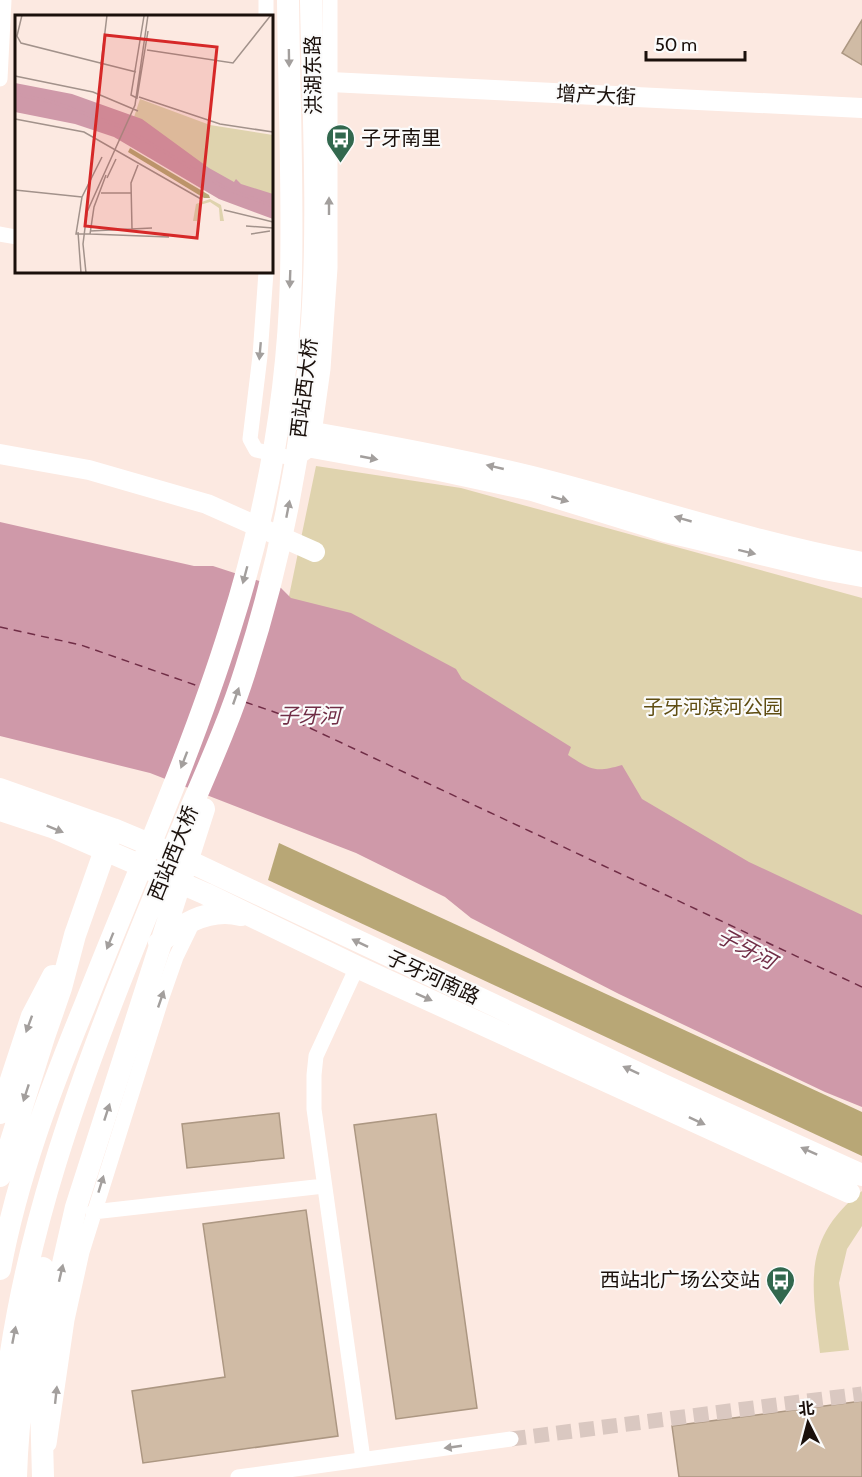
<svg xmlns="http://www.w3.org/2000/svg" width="862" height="1477" font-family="Cabin,'Noto Sans SC',sans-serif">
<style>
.green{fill:#dfd3ae}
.forest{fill:#b8a776}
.water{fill:#cf99a9}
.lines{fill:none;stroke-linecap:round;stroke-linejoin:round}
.ferry{stroke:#702d46;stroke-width:1.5;stroke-dasharray:8 6;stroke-linecap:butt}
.building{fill:#d0bba5;stroke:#ac9782;stroke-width:1.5}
.minor-tunnel{stroke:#dac8c1;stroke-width:15;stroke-dasharray:15 8;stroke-linecap:butt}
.minor{stroke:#fff;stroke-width:15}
.tertiary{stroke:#fff;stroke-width:20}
.secondary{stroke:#fff;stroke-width:22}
.oneway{fill:#a39f9d}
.labels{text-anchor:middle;stroke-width:4.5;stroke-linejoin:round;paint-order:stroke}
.street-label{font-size:20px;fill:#1a100b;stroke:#fbfbfb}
.poi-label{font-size:20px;fill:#1a100b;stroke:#fbfbfb;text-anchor:start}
.park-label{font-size:20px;fill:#5f4d12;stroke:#fbfbfb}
.water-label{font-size:21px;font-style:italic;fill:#702d46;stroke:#fbfbfb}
.inset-river{fill:none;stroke:#cf99a9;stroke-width:3}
.inset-road{fill:none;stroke:#a2928b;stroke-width:1.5}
.view{fill:#d62828;fill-opacity:0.15;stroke:#d62828;stroke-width:3}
.inset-edge{fill:none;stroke:#1a100b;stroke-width:3}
</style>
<rect width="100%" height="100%" fill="#fce9e1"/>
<path class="green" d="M316 466 461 488 862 598V946L282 630Z
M862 1191V1226L847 1249 839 1283 849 1350 820 1353C812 1284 801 1239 862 1191Z"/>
<path class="forest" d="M279 843 862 1112V1156L268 880Z"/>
<path class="water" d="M0 522 194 566H213L281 588 291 598 351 613 456 669 462 679 571 747 568 755C591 770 595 773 622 765L642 799 749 862 862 915V1107L825 1092 619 994 471 918 445 897 356 853 150 773 0 736Z"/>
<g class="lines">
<path class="ferry" d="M0 627 81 645 201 687
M245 702 280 714 862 987"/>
</g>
<path class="building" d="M862 20V65L842 53Z
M279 1113 284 1158 187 1168 182 1124Z
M436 1114 477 1408 396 1419 354 1125Z
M306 1210 338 1436 143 1463 132 1391 225 1377 203 1224Z
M862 1401V1477H679L672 1426Z"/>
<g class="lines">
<path class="minor-tunnel" d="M511 1439 862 1394"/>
<path class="minor" d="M266 0V16
M0 79 4 0
M0 234 16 237
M266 272 260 356 250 439 256 450 296 459 312 448 323 369 330 268V0
M357 967 316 1056 314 1075V1109L363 1459
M93 1212 324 1186
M49 1444 67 1320 82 1252 162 997 176 957 194 920
M238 1477 511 1439"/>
<path class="tertiary" d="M330 82 862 108
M314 432C388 445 460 458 532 476 643 504 750 541 862 562
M312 448 439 471 532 491 665 532 824 570 862 577
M0 454 89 470 207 504 315 552"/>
<path class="secondary" d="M0 789 113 829 180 857 661 1084 862 1175
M0 810 52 827 206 894 357 967 849 1192
M159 943C182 923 210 907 241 915
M0 1113 32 1016 53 976
M0 1176 44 1037 61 988 75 935 110 836
M0 1269C17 1178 50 1090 85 1005 134 880 190 757 230 629 266 516 288 396 291 278 293 185 289 92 288 0
M0 1477C4 1254 95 1042 178 838 202 781 228 726 246 668 282 556 304 439 312 322 319 215 313 107 311 0
M16 1477C18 1406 29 1337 43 1268
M43 1477 41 1403 45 1368 59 1281 76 1207 204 809"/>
</g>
<defs><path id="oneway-solid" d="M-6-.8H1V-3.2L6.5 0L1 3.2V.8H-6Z" transform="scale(1.5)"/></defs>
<g class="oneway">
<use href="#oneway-solid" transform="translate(289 58) rotate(89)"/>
<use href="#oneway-solid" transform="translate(329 206) rotate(-90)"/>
<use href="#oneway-solid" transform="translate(290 279) rotate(92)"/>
<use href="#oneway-solid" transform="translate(260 351) rotate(95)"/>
<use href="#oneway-solid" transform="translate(369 458) rotate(11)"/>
<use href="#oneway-solid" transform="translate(495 467) rotate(-167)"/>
<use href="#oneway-solid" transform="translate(560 499) rotate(16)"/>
<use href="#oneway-solid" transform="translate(288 509) rotate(-79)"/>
<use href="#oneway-solid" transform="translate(683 519) rotate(-164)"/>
<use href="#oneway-solid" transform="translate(747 552) rotate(14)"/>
<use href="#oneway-solid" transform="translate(245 575) rotate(105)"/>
<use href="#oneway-solid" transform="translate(236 696) rotate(-71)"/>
<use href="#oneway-solid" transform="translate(184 760) rotate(111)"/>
<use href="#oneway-solid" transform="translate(55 829) rotate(22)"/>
<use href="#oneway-solid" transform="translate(110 941) rotate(112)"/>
<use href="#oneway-solid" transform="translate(360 943) rotate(-154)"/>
<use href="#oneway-solid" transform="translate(424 997) rotate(24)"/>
<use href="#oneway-solid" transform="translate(161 999) rotate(-71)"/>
<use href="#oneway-solid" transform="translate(29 1024) rotate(110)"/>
<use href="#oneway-solid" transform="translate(631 1070) rotate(-155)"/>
<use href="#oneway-solid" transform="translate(26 1093) rotate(108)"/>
<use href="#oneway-solid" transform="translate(107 1112) rotate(-72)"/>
<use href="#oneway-solid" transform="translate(697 1121) rotate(25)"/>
<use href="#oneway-solid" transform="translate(809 1151) rotate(-156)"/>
<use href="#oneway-solid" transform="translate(101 1184) rotate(-73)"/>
<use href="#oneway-solid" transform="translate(61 1273) rotate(-77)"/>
<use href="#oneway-solid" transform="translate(14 1335) rotate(-79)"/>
<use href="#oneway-solid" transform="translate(56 1395) rotate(-84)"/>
<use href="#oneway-solid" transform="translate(453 1447) rotate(172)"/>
</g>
<defs>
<symbol id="bus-pin" viewBox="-11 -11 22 30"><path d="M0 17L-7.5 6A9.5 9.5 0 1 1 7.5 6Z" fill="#32684e" stroke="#fbfbfb"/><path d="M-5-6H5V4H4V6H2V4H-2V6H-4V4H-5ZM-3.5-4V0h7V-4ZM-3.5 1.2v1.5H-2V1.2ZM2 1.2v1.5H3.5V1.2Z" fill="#fff"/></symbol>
</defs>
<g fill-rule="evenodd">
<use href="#bus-pin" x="324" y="122" width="33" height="45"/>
<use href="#bus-pin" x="764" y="1264" width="33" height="45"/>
</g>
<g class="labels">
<g class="street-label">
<text transform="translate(313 75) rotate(-91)" y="7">洪湖东路</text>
<text transform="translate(596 95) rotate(3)" y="7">增产大街</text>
<text transform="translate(304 388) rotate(-83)" y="7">西站西大桥</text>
<text transform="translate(173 853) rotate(-68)" y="7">西站西大桥</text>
<text transform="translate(433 977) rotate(25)" y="7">子牙河南路</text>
</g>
<g class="poi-label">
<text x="361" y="145">子牙南里</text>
<text x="760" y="1287" text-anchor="end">西站北广场公交站</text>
</g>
<g class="park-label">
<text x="713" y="714">子牙河滨河公园</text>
</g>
<g class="water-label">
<text x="309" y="723">子牙河</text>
<text transform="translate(746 949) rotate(28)" y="7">子牙河</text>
</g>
</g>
<g transform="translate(15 15)">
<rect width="258" height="258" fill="#fce9e1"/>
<path d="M125 84 195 110 258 120V182L203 163 118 105ZM195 184 206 190 209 206H205L204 193 195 187 185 190 182 206H178L181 189Z" fill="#dfd3ae"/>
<path d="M115 133 194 180 195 183H189L113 137Z" fill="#b8a776"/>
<path d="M0 68 57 79 127 104 194 153 219 167 221 164 226 169 258 179V204L204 184 99 122 60 109 0 97Z" fill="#cf99a9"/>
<path class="inset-river" d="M0 79 38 87 107 112M111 114 212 174 258 191"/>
<path class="inset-road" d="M7 0 2 21 6 28 121 57M129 1 116 80 122 83 133 16M132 35 218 48 256 0M86 50 92 0M0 61 78 77 123 96M124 82 205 109 258 117M0 104 69 117 186 184M87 142 67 182 61 219H75L79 192 91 160M92 163 101 144M0 175 67 182M86 178H116M209 195 258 207M231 211 258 213M117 214 116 168 123 150M75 216 137 213M63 217 66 258M75 219 154 222M236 219 255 216M71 258 68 229 72 197 120 90 133 0"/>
<path class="view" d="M90 20 202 32 182 223 70 211Z"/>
<rect width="258" height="258" class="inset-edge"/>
</g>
<g transform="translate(808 1423) rotate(354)" stroke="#fbfbfb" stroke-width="4.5" paint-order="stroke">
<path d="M0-4.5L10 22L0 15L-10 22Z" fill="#1a100b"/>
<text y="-9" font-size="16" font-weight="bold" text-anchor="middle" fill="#1a100b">北</text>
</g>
<path d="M646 51v9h99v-9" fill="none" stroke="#1a100b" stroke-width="3"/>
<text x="655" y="51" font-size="18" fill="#1a100b" stroke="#fbfbfb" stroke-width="4.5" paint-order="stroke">50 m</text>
</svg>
